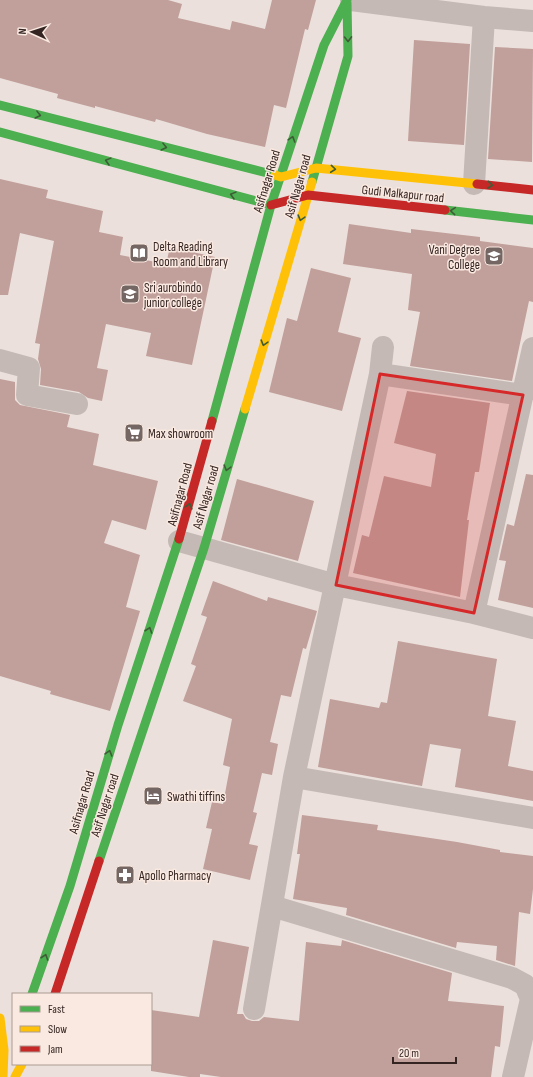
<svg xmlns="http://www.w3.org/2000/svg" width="533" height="1077" font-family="'Sofia Sans Condensed',sans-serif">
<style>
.building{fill:#c19f9b}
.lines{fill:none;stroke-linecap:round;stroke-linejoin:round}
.street{stroke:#c4b9b4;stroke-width:22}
.fast{stroke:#4caf50;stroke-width:9}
.slow{stroke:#ffc107;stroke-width:9}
.jam{stroke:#c62828;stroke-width:9}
.oneway{stroke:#3e5c35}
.marked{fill:#d62828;fill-opacity:0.2;stroke:#d62828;stroke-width:3;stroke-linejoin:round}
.labels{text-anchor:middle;stroke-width:3;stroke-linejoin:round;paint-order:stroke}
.street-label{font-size:13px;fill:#342523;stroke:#fae9e0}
.poi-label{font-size:13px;fill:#342523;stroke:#fae9e0;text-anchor:start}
</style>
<rect width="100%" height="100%" fill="#ebe0db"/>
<path class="building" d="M0 0H168L182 4 178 18 230 30 232 21 265 29 272 0H316L308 30 305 29 286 108 274 105 265 147 207 134 156 119 155 122 95 106V108L57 98 58 94 0 78Z
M414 40 470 44 464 145 408 141Z
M495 47 533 49 532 162 488 159Z
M0 179 48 190 46 198 103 211 99 232 123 237 120 255 166 264 170 247 215 257 192 365 146 356 151 333 106 324 97 368 108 370 102 401 88 398 79 392 40 385 41 369 38 359 40 344 35 343 54 241 20 233 8 295H0Z
M349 224 411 233V229L480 237V241L533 248V302L529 301 512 381 410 366 420 312 408 310 412 274 343 264Z
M311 268 351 278 338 332 361 338 342 411 269 392 287 318 297 321Z
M0 379 15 382V400L20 405 70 415 67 427 99 434 93 465 158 481 146 530 112 520 104 543 140 555 126 607 140 611 110 711 50 694 51 691 0 676Z
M407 391 490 403 479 472H475L467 520H469L460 597 353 573 362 535 369 537 384 476 431 487 436 454 394 443Z
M526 474 533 475V608L498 600 506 561 499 560 507 524 514 526Z
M237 479 314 501 298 561 221 540Z
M213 581 267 601 268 597 317 611 306 649 303 648 291 697 281 695 270 742 278 744 272 775 262 773 253 812 257 813 249 844 258 846 250 880 203 869 212 829 206 828 212 802 223 804 230 767 223 765 232 719 183 701 196 666 191 664 207 617 201 615Z
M398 641 497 659 488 716 516 721 508 766 533 771V801L455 787 461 749 430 744 422 786 318 767 330 699 379 708 381 702 387 703Z
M302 815 378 825 377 830 457 842 500 850V852L533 856V889L530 914 519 912 515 966 496 960 497 946 457 942 456 948 346 915 347 908 293 899 300 854H297Z
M213 940 249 947 237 1014H243L246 1019 252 1021H259L264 1017 299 1021 306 942 341 946 342 940 452 973 448 1001 504 1006 500 1047 495 1046 491 1077H221L200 1074V1077H189L151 1071V1010L199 1017Z"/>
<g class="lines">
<path class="street" d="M351 0 484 17 533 21
M474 184 484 17
M0 360 29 368 27 395 77 404
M380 374 523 395
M179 541 336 585 474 613 533 628
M474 613 533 348
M294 777 533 818
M272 906 512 978 525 985 531 999 513 1077
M254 1009 294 777 380 374 383 347"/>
<path class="fast" d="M0 105 275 175
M0 132 271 205
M312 182 348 56 347 3
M445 210 533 220
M212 421 271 205 324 45 347 0
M99 861 204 548 245 409
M32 994 70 886 118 725 179 539"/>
<path class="slow" d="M275 175 281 177 316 168 477 184
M245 409 312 182
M0 1018 4 1050 3 1077
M15 1077 22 1064"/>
<path class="jam" d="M477 184 533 190
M271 205 308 195 445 210
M179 539 212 421
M55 994 99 861"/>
</g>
<defs><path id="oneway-chevron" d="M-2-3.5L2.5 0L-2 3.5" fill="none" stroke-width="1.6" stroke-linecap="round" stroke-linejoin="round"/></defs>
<g class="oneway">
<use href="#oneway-chevron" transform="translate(348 39) rotate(89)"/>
<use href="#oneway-chevron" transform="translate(38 115) rotate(14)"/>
<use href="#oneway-chevron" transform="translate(292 139) rotate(-73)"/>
<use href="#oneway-chevron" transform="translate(164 147) rotate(14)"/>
<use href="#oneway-chevron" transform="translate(108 161) rotate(-165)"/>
<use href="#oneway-chevron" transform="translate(333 169) rotate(6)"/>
<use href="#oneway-chevron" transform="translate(490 185) rotate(6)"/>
<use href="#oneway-chevron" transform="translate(233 195) rotate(-165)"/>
<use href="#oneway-chevron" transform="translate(453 211) rotate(-175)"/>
<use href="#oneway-chevron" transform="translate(301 218) rotate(106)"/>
<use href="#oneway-chevron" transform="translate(264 343) rotate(106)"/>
<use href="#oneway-chevron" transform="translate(227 468) rotate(106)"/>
<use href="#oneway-chevron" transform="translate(189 506) rotate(-75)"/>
<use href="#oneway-chevron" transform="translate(149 630) rotate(-71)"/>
<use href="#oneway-chevron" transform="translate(109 753) rotate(-74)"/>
<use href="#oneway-chevron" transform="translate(45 957) rotate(-71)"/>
</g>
<path class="marked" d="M380 374 523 395 474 613 336 585Z"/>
<defs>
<symbol id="library-square" viewBox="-11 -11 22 22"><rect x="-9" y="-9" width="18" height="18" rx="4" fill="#746663" stroke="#fae9e0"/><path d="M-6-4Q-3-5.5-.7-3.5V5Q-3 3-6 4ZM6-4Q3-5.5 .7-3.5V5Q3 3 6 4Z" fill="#fff"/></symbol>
<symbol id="university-square" viewBox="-11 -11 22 22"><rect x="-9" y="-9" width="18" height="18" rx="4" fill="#746663" stroke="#fae9e0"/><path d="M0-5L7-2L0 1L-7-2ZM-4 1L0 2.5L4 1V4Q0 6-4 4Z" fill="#fff"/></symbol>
<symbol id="supermarket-square" viewBox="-11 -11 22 22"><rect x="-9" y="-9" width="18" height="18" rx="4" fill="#746663" stroke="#fae9e0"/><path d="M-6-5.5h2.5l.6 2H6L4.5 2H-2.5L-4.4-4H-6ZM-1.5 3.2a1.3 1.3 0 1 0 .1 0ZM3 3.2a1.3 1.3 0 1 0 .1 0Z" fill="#fff"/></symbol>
<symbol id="hotel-square" viewBox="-11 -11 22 22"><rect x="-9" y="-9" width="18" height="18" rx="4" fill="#746663" stroke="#fae9e0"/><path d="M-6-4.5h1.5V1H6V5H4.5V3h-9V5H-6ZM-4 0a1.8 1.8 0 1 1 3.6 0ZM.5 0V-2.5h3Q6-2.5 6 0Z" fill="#fff"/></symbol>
<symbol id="pharmacy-square" viewBox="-11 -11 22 22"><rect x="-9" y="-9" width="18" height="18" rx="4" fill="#746663" stroke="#fae9e0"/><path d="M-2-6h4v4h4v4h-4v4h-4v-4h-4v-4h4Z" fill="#fff"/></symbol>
</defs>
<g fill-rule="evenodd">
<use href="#library-square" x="128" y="242" width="22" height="22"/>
<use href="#university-square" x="483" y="245" width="22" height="22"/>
<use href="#university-square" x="119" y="283" width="22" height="22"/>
<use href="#supermarket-square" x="123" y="422" width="22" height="22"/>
<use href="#hotel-square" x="142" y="785" width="22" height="22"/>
<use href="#pharmacy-square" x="114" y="864" width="22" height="22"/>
</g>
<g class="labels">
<g class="street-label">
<text transform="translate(266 181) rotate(-73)" y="5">Asifnagar Road</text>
<text transform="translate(297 186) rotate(-74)" y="5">Asif Nagar road</text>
<text transform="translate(403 193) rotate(6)" y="5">Gudi Malkapur road</text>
<text transform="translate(179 494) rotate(-75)" y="5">Asifnagar Road</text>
<text transform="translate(205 497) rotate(-74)" y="5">Asif Nagar road</text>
<text transform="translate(81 802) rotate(-74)" y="5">Asifnagar Road</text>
<text transform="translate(104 805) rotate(-72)" y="5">Asif Nagar road</text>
</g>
<g class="poi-label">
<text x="153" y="251">Delta Reading<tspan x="153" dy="15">Room and Library</tspan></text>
<text x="480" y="254" text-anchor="end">Vani Degree<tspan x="480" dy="15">College</tspan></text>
<text x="144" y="292">Sri aurobindo<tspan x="144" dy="15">junior college</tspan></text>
<text x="148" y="438">Max showroom</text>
<text x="167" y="801">Swathi tiffins</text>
<text x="139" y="880">Apollo Pharmacy</text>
</g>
</g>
<rect x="12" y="993" width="140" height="72" fill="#fae9e0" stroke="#ab9b94"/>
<rect x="20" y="1006" width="20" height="6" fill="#4caf50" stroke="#ab9b94"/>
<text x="48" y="1013" font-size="12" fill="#342523">Fast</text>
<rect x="20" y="1026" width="20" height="6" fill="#ffc107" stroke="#ab9b94"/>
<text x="48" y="1033" font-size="12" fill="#342523">Slow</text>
<rect x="20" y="1046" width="20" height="6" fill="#c62828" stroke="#ab9b94"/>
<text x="48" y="1053" font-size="12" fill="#342523">Jam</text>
<g transform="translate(32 32) rotate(273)" stroke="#fae9e0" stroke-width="3" paint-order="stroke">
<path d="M0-3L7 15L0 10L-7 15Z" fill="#342523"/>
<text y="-6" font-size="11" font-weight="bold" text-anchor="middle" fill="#342523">N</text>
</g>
<path d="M393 1057v6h63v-6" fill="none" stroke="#342523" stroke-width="2"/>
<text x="399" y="1057" font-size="12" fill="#342523" stroke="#fae9e0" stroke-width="3" paint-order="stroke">20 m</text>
</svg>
